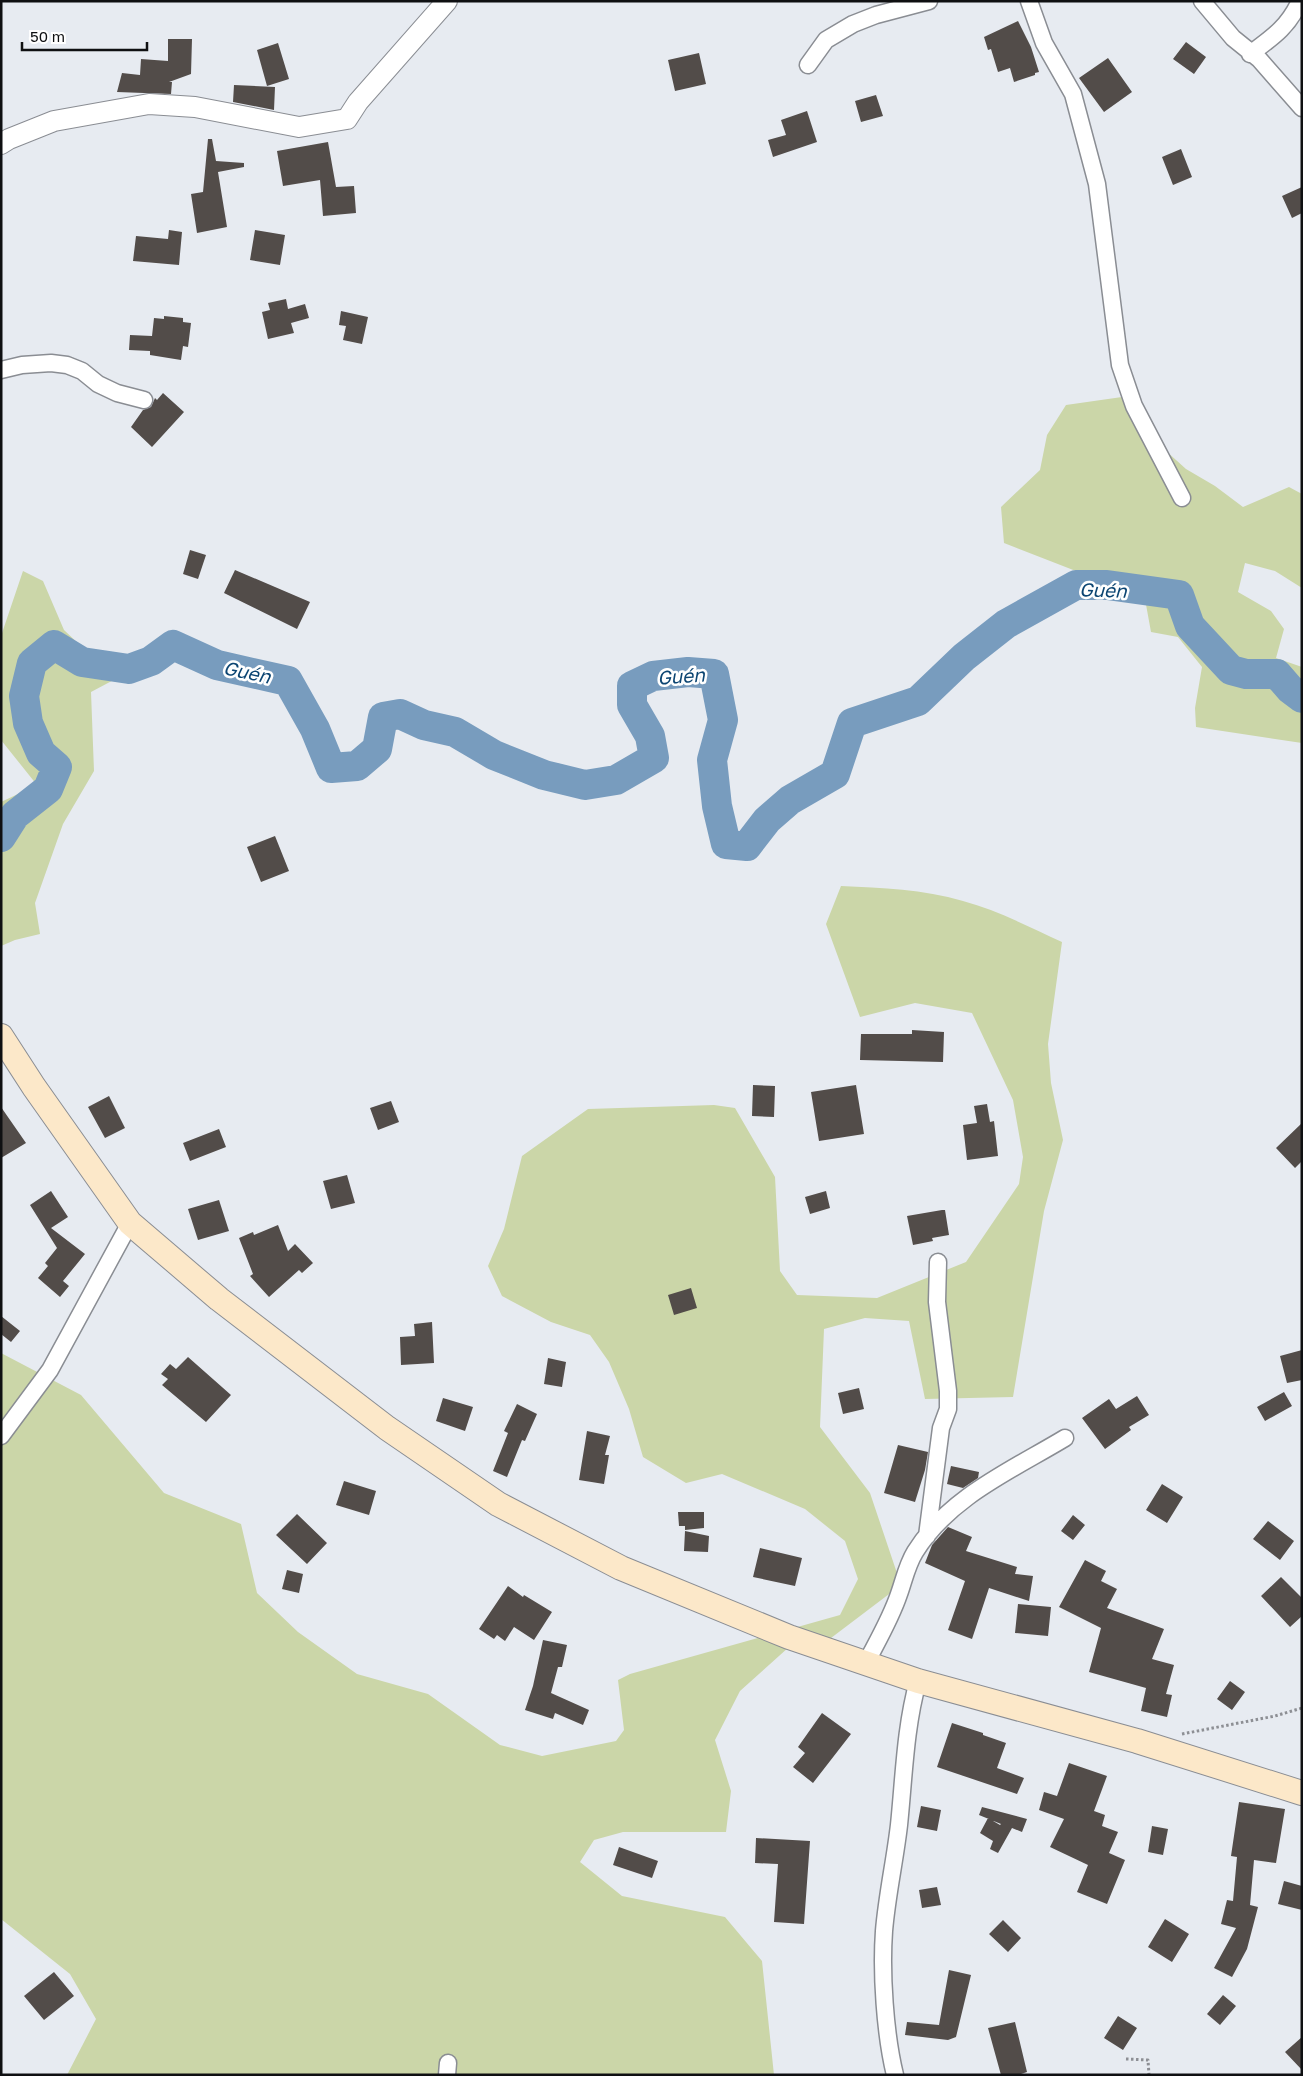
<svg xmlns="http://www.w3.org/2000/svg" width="1303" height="2076" font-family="'Golos Text',sans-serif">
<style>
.green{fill:#cbd6a8}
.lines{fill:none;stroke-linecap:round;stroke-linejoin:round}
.river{stroke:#789cbe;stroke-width:30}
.building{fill:#524c49}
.minor-casing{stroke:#8a8d93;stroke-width:19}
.tertiary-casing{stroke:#8a8d93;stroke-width:22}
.secondary-casing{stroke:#8a8d93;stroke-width:26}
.path{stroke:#8d8f94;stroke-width:3;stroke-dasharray:2.5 2.5;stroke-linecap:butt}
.minor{stroke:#fff;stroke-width:16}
.tertiary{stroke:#fff;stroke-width:20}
.secondary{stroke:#fce8c9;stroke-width:24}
.labels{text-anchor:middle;stroke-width:5;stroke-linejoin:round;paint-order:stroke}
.water-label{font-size:19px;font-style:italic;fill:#0c4572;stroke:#fff}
</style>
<rect width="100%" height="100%" fill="#e7ebf1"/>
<path class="green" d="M1122 397 1156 442 1186 469 1215 486 1243 507 1289 487 1302 494V588L1275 571 1245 563 1238 592 1271 611 1284 629 1276 658 1302 667V743L1196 727 1195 708 1202 667 1178 637 1151 632 1141 577 1081 573 1004 543 1001 507 1040 470 1047 435 1066 405Z
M23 571 43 581 64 630 83 648 123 675 91 692 94 771 63 824 35 903 40 934 15 940 1 946V802L37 785 1 740V636Z
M841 886C882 888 923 889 963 901 997 910 1029 927 1062 942L1048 1044 1051 1083 1063 1140 1044 1211 1013 1397 925 1399 909 1321 865 1318 824 1329 820 1427 870 1493 901 1585 831 1638 789 1647 740 1691 715 1740 731 1791 726 1832H623L594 1840 580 1862 622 1896 725 1917 762 1961 774 2075H67L96 2019 70 1974 1 1919V1353L81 1395 164 1493 241 1524 257 1593 298 1632 357 1674 428 1694 500 1745 542 1756 616 1741 624 1730 618 1680 630 1674 840 1615 858 1579 845 1541 805 1509 722 1474 686 1483 643 1457 629 1409 609 1362 590 1335 551 1322 502 1296 488 1266 504 1229 522 1156 588 1109 714 1105 735 1108 775 1177 780 1271 797 1295 877 1298 966 1262 1019 1184 1023 1157 1013 1100 972 1013 915 1003 860 1017 826 924Z"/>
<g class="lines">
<path class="river" d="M1 837 15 815 48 789 57 767 41 753 28 723 24 696 32 663 54 645 82 662 129 669 151 661 173 645 217 665 288 681 315 729 331 768 357 766 377 749 383 717 400 714 424 725 455 732 494 755 544 775 585 785 616 780 654 758 650 736 632 705V686L653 676 688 672 714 674 723 720 712 760 717 806 726 844 747 846 767 820 790 800 835 774 852 723 918 701 964 657 1006 624 1076 585H1107L1179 595 1190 626 1231 670 1246 674H1277L1290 689 1302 698"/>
</g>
<path class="building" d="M1018 21 1031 47 1039 72 1035 73V75L1014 82 1010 68 998 72 991 49 988 50 984 37Z
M168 39H192L191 74 169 82H172L171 94 117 92 122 73 140 75 141 59 168 61Z
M1186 42 1206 57 1194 74 1173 59Z
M278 43 289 79 267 86 257 50Z
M699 53 706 84 675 91 668 60Z
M1108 58 1132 92 1104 112 1079 78Z
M234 85 275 87 274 110 233 102Z
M876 95 883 116 861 122 855 101Z
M807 111 817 142 773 157 768 140 786 135 781 120Z
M208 139H212L216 161 244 163V167L218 172 227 227 197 233 191 194 203 192Z
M328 142 336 187 354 186 356 213 323 216 320 180 283 186 277 151Z
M1181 149 1192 177 1173 185 1162 157Z
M1302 187V213L1292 218 1282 196Z
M169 230 182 232 179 265 133 261 136 236 168 239Z
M255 230 285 235 280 265 250 260Z
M286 299 288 309 305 304 309 318 291 323 294 333 268 339 262 312 270 310 268 303Z
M341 311 368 317 362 344 343 340 346 326 339 325Z
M164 316 183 318V322L191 323 188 347 183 346 181 360 150 355V351L129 350 130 335 152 336 154 318 164 319Z
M163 393 184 412 152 447 131 427 143 410 151 407 155 398 157 400Z
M190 550 206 555 198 579 183 574Z
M235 570 310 602 297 629 224 593Z
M275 836 289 871 261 882 247 847Z
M912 1030 944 1032 943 1062 860 1060 861 1034H912Z
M753 1085 775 1086 774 1117 752 1116Z
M856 1085 864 1134 819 1141 811 1092Z
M109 1096 125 1128 105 1138 88 1107Z
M391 1101 399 1122 378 1130 370 1108Z
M987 1104 990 1122 994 1121 998 1156 967 1160 963 1125 977 1123 974 1106Z
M1 1107 26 1143 1 1158Z
M1302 1123V1161L1295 1168 1276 1148Z
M219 1129 226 1147 190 1161 183 1143Z
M347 1175 355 1203 331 1209 323 1181Z
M51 1191 68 1217 51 1228 85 1254 63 1281 69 1286 60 1297 38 1278 48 1266 45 1263 57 1248 30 1205Z
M826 1191 830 1208 810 1214 805 1197Z
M219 1200 229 1231 198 1240 188 1209Z
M942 1210H945L949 1235 932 1238 933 1241 913 1245 907 1216Z
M278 1225 288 1251 295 1244 313 1263 302 1273 299 1270 269 1297 250 1276 253 1274 239 1238 253 1232 254 1235Z
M691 1288 697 1308 674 1315 668 1295Z
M1 1316 20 1331 11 1342 1 1334Z
M432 1322 434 1363 401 1365 400 1337 415 1336 414 1324Z
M1302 1350V1380L1287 1383 1280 1356Z
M188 1357 231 1395 206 1422 162 1385 168 1379 161 1374 170 1364 176 1369Z
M548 1358 566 1362 562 1387 544 1384Z
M859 1388 864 1409 843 1414 838 1393Z
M1284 1392 1292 1406 1265 1421 1257 1407Z
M1137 1396 1149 1415 1129 1427 1131 1430 1105 1449 1082 1418 1109 1399 1116 1409Z
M443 1398 473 1407 465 1431 436 1421Z
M517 1404 537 1414 525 1441 522 1440 507 1477 493 1471 508 1433 504 1431Z
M587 1431 610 1436 605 1455H609L604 1484 579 1480Z
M898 1445 928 1452 925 1470 915 1502 884 1493Z
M951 1466 979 1472 978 1478 963 1488 947 1484Z
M344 1481 376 1491 369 1515 336 1505Z
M1162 1484 1183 1497 1167 1523 1146 1510Z
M678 1512H704V1528L685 1530V1526H679Z
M297 1514 327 1543 307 1564 276 1535Z
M1073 1515 1085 1525 1073 1540 1061 1531Z
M1268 1521 1294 1541 1280 1560 1253 1539Z
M948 1527 972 1537 966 1551 1017 1567 1015 1574 1033 1576 1029 1601 989 1588 972 1639 948 1630 965 1581 925 1563 932 1545Z
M685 1531 709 1536 708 1552 684 1551Z
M760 1548 802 1558 795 1586 753 1577Z
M1085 1560 1106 1571 1101 1581 1117 1589 1107 1608 1164 1629 1152 1659 1174 1665 1166 1694 1172 1695 1167 1717 1141 1711 1146 1688 1089 1672 1101 1628 1059 1607Z
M287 1570 303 1574 299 1593 282 1589Z
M1281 1577 1302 1598V1616L1290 1627 1261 1596Z
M508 1586 523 1597 524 1595 552 1612 534 1640 514 1627 505 1641 497 1635 494 1639 479 1629Z
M1018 1604 1051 1607 1048 1636 1015 1633Z
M543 1640 567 1645 562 1667H558L551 1693 589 1710 583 1725 555 1713 553 1719 525 1710 533 1686Z
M1230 1681 1245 1692 1232 1710 1217 1699Z
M822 1713 851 1734 813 1783 793 1767 805 1753 798 1747Z
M952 1723 983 1733V1735L1006 1743 997 1768 1024 1778 1017 1794 937 1767Z
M1069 1763 1107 1776 1094 1811 1105 1815 1102 1826 1118 1832 1109 1853 1125 1860 1107 1904 1077 1892 1088 1865 1050 1847 1064 1819 1039 1810 1044 1792 1057 1796Z
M1239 1802 1285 1809 1276 1863 1254 1860 1250 1905 1258 1907 1247 1949 1232 1977 1214 1968 1236 1928 1221 1924 1227 1900 1233 1901 1237 1857 1231 1856Z
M921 1806 941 1810 937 1831 917 1827Z
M982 1807 1027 1819 1022 1832 1012 1828 998 1853 990 1849 993 1841 980 1833 988 1818 1000 1825 1001 1824 979 1815Z
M1152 1826 1168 1829 1163 1855 1148 1852Z
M756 1838 810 1841 804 1924 774 1922 778 1864 755 1863Z
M619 1847 658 1861 652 1878 613 1865Z
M1284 1881 1302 1886V1910L1278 1904Z
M937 1887 941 1905 922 1908 919 1890Z
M1165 1919 1189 1934 1172 1962 1148 1947Z
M1003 1920 1021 1938 1008 1952 989 1934Z
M949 1970 971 1975 956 2037 948 2040 905 2035 907 2022 939 2025Z
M54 1972 74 1996 44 2020 24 1996Z
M1223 1995 1236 2006 1220 2025 1207 2014Z
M1118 2016 1137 2028 1123 2050 1104 2038Z
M1015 2022 1027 2072 1018 2075H1001L988 2028Z
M1302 2037V2070L1285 2052Z"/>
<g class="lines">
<defs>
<path id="minor" d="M1029 1 1044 43 1073 94 1097 184 1120 365 1134 406 1182 498
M1202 1 1233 38 1259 59 1302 108
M1250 54C1273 37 1288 27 1300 1
M808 65 826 40 853 24 876 15 929 1
M1 370 22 365 51 363 67 365 82 371 98 384 117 393 144 400
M1 1436 50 1370 130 1223
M927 1536 941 1428 948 1409V1391L937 1302 938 1262
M866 1663C878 1640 891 1618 899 1594 904 1580 907 1565 915 1552 949 1497 1012 1470 1065 1438
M447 2075 448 2063
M895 2075C885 2034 881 1973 884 1931 887 1895 895 1860 899 1825 904 1777 905 1728 918 1681"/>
<path id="tertiary" d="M1 144 9 139 54 121 149 104 195 107 299 127 347 119 358 102 447 1"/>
<path id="secondary" d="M1 1036 34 1087 130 1223 219 1299 387 1428 498 1504 621 1568 789 1637 918 1681 1137 1741 1302 1793"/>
</defs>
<use href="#minor" class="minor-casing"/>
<use href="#tertiary" class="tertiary-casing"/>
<use href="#secondary" class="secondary-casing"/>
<path class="path" d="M1182 1734 1275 1716 1302 1708
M1126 2059 1148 2060 1149 2075"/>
<use href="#minor" class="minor"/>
<use href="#tertiary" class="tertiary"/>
<use href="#secondary" class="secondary"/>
</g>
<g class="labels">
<g class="water-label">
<text transform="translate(1103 590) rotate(2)" y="7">Guén</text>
<text transform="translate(247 672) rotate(12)" y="7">Guén</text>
<text transform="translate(681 676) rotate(-4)" y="7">Guén</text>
</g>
</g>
<rect width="1303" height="2076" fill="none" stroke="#0f1012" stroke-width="5"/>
<path d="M22 42v8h125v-8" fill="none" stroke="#0f1012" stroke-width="2.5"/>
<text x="30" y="42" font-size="15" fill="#0f1012" stroke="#ffffff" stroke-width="4" paint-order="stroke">50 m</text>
</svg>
